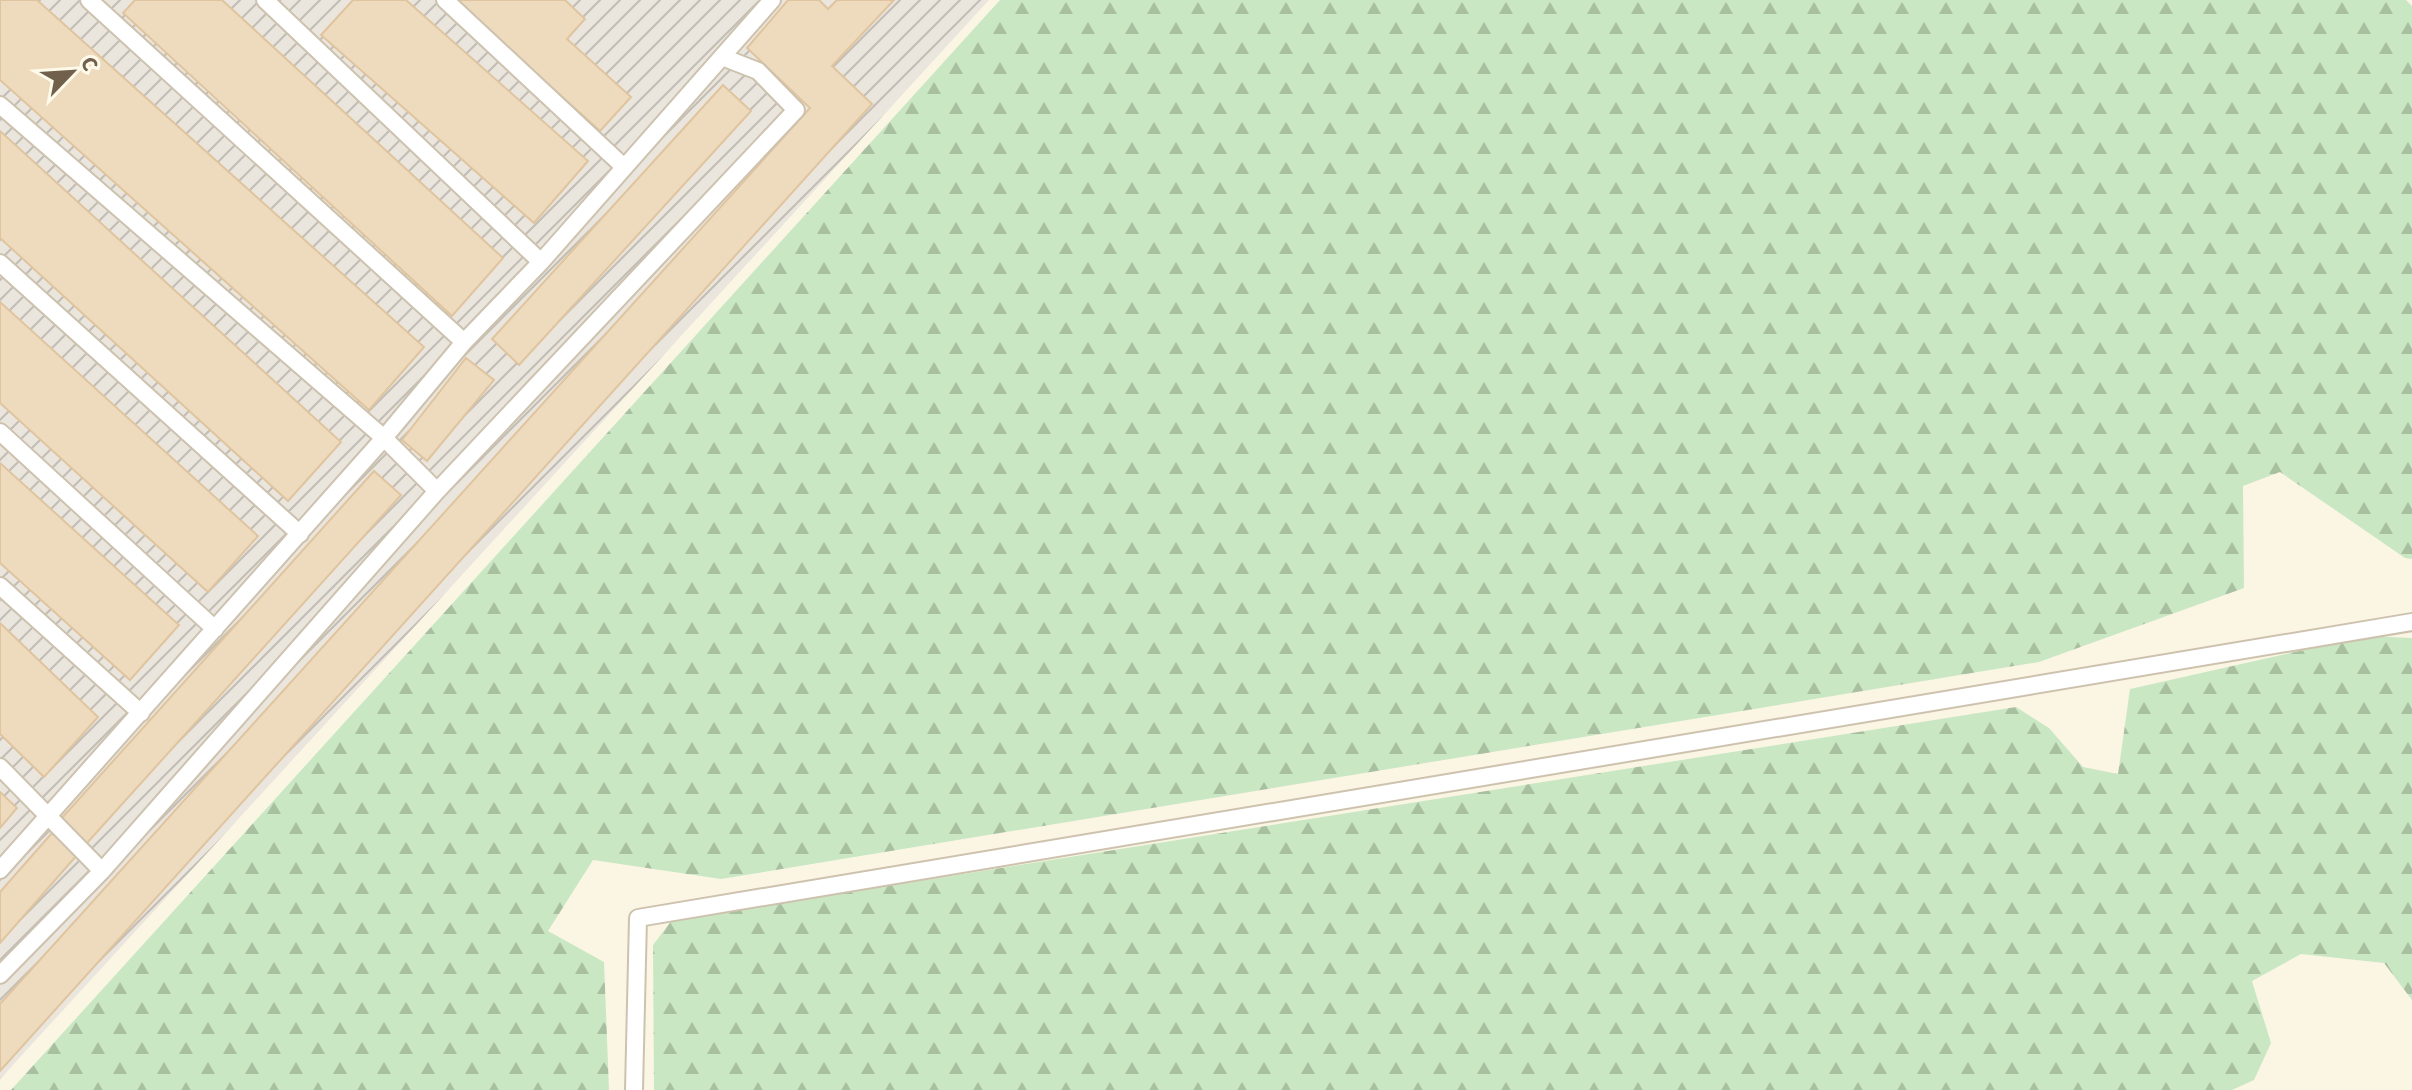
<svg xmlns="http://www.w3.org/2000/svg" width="2412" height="1090" font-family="'Source Sans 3',sans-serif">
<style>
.industrial{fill:url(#industrial-furrows)}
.forest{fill:url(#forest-firs)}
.building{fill:#eedabd;stroke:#e0c49e;stroke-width:2}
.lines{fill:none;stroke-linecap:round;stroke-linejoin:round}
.lane-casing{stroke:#cdc2ae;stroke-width:20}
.lane{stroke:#fff;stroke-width:16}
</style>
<defs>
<pattern id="industrial-furrows" width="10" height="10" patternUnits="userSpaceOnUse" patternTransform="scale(2)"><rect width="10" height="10" fill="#eae6de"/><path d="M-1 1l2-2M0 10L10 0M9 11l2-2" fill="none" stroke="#c2beb6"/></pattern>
<pattern id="forest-firs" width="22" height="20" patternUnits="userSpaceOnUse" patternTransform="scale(2)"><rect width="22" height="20" fill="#cae7c3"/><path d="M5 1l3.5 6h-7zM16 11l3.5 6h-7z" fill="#a8bfa0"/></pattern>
</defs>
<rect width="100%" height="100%" fill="#fbf6e4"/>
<path class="industrial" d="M0 0H989L0 1079Z"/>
<path class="forest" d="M1000 0H2406L2412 6V559L2405 558 2280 472 2243 486 2244 588 2039 662 721 879 593 860 548 931 604 962 609 1090H11Z
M2366 636 2412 638V1000L2384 963 2301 954 2252 981 2271 1043 2254 1080 2232 1090H654L653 945 672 920 2016 707 2049 728 2083 767 2118 774 2130 689Z"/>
<path class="building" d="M0 0H37L424 347 369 410 0 80Z
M135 0H222L503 258 452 316 123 13Z
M353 0H406L588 161 534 223 321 35Z
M455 0H565L585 19 567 39 631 97 600 131Z
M788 0H819L828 9 837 0H894L832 66 872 104 0 1071V1004L810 108 747 48Z
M723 85 751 111 519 365 492 339Z
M0 131 341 442 288 501 0 238Z
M0 302 258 536 208 592 0 403Z
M466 358 494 380 427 461 402 440Z
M0 463 179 625 130 680 0 563Z
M374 471 401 495 87 843 61 819Z
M0 623 98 717 44 777 0 734Z
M0 792 17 808 0 828Z
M52 833 77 855 0 943V892Z"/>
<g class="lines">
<defs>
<path id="lane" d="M89 0 464 342
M265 0 541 262
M445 0 624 167
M0 105 384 438 437 491
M0 263 300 534
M0 432 215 629
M0 586 141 713
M0 767 102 871
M0 870 384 438 464 342 541 262 772 0
M0 975 102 871 437 491 796 110 758 71 722 57
M634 1090 638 918 2412 622"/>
</defs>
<use href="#lane" class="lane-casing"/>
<use href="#lane" class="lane"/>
</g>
<g transform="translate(72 72) rotate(65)" stroke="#fefae9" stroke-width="6" paint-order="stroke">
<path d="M0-6L14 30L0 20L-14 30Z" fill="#71604b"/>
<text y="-12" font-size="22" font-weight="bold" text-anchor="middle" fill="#71604b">С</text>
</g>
</svg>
